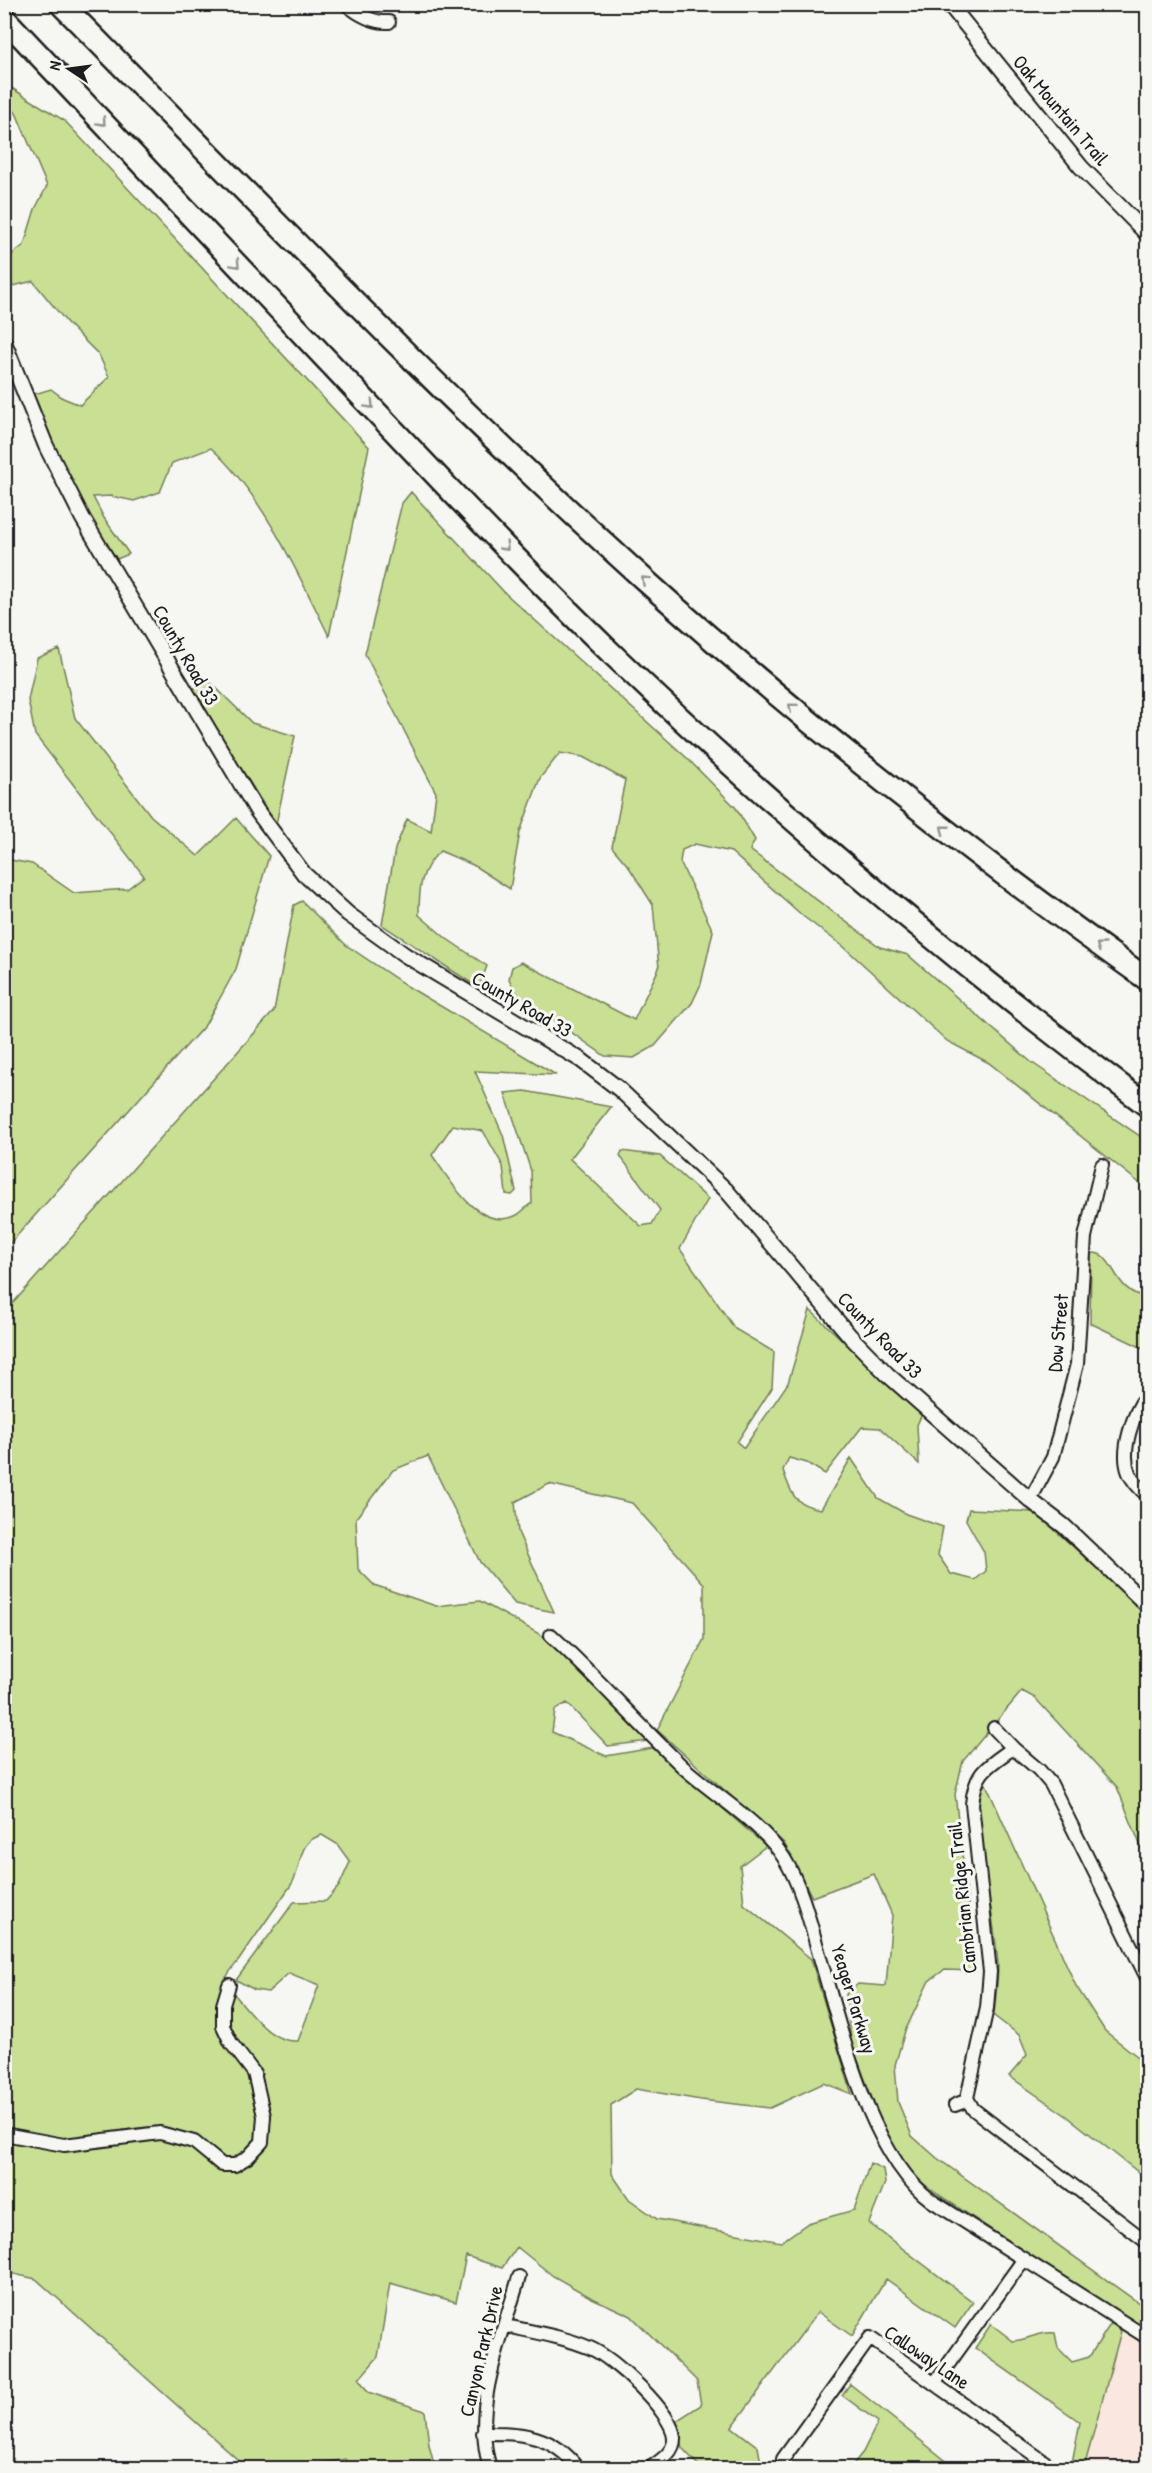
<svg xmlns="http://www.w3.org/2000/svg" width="1152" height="2473" font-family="'Patrick Hand',sans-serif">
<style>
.built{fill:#f9e7e0}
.green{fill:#c8df94;stroke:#727e58;stroke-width:1.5}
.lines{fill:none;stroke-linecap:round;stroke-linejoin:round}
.minor-casing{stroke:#1c1c1c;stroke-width:16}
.tertiary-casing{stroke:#1c1c1c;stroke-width:18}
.motorway-casing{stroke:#1c1c1c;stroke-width:26}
.minor{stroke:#f6f6f2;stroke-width:12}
.tertiary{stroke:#f6f6f2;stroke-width:14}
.motorway{stroke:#f6f6f2;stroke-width:21}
.oneway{stroke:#949492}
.labels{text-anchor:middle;stroke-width:6;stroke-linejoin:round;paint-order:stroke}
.street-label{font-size:20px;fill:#1c1c1c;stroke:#f6f6f2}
</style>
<rect width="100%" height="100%" fill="#f6f6f2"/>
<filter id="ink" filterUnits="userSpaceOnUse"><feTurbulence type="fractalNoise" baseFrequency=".0167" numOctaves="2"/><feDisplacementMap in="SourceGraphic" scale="12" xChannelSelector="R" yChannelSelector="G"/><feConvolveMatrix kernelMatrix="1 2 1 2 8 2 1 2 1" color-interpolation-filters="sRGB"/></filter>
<g filter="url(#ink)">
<path class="built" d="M1118 2312 1147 2327V2468H1077Z"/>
<path class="green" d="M5 84 65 121 369 447 329 636C298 574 263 495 211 448L172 463 160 492 134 501 111 496 93 497 104 518 129 554 117 559 85 514 31 395 51 389 63 398 80 405 109 377 99 355 68 324 33 281 5 288V260L24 245 35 209 47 186 16 113 5 100Z
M411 492 505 593 687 758 736 808 755 840 750 850 880 947 908 955 1031 1062 1147 1141V1189L989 1063 947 1041 844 947 804 917 731 852 695 844 682 850 680 862 713 931 701 984 692 1003 655 1046 634 1058 605 1056 517 994 509 979 512 967 521 962 634 1020 659 968 653 905 629 867 612 847 625 780 583 757 560 753 540 778 520 832 510 889 473 865 440 851C420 870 419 888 419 915L447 939 487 966 479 988 382 925 395 849 407 819 431 831 436 793 365 654 402 503Z
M59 649 75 718 151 816 198 856 236 818 269 856 236 969 205 1025 5 1249V859L32 864 74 893 127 889 144 876 35 735 28 700 37 658Z
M211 683 252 723 295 736 276 824 191 689Z
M302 901 346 945 407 986 556 1075 475 1071 503 1135 516 1191 512 1195 506 1194 503 1166 483 1131 453 1125 432 1155C450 1180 479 1234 517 1215 522 1212 527 1206 532 1203L531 1171 505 1093 525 1091 611 1107 570 1159 641 1226 652 1224 660 1210 620 1156 622 1151 660 1156 708 1199 680 1249 735 1329 774 1352 772 1388 737 1442 744 1448 788 1383 810 1310 922 1414 917 1425 919 1464 880 1428 862 1427 825 1474 807 1463 789 1458 783 1470C791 1494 794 1505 821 1509L851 1458 878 1498 906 1514 943 1527 938 1555 951 1574 975 1580 986 1571 984 1552 966 1520 969 1509 1035 1512 1134 1602 1147 1618V1862L1117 1787 1035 1698 1022 1691 963 1761 955 1794 976 1971 944 1970 929 1981 905 2031 895 2065 898 2102 912 2136 937 2158 1147 2309V2330L1110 2309 929 2188 905 2168 880 2119 851 2042 846 1994 858 1984 886 1986 892 1915 874 1874 812 1897 784 1843 657 1730 704 1639V1584L632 1503 549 1484 515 1502 518 1532 554 1612 515 1604 480 1562 428 1456 393 1470 356 1518 358 1569 374 1585 436 1606 480 1601 550 1640 649 1741 608 1746 567 1703 555 1710 552 1732 606 1756 653 1748 766 1846 740 1866 744 1904 811 1959 852 2094 824 2083 770 2108 701 2100 636 2089 611 2105 612 2174 629 2199 657 2219 781 2242 808 2223 854 2210 870 2163 883 2169 885 2183 869 2223 973 2302 955 2328 886 2279 852 2336 818 2312 732 2427 758 2447 762 2468H701L682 2448 676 2421 701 2405 697 2381 631 2316 590 2297 553 2276 517 2247 502 2268 466 2256 456 2302 390 2283 378 2357 359 2379 368 2392 425 2411 429 2445 435 2468H351L345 2459 298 2468H247L36 2279 5 2272V2141C43 2150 69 2150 108 2144 121 2142 135 2137 149 2137 161 2137 177 2139 189 2144 204 2151 216 2175 235 2169 276 2159 272 2108 260 2077 249 2049 209 2025 233 1993 251 2012 269 2043 298 2041L319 1985 289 1973 268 1992 255 1990 236 1980 294 1902 326 1901 339 1886 350 1862 337 1844 322 1835C295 1842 304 1866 291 1885 274 1910 256 1935 239 1960 233 1968 224 1977 222 1987 219 1998 216 2016 219 2027 223 2045 237 2055 246 2069 264 2096 273 2158 228 2163 209 2153 195 2134 173 2129 137 2121 100 2139 63 2140 43 2140 24 2134 5 2130V1312L274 1011 294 905Z
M1094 1253C1115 1254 1113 1293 1147 1297V1350L1090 1323 1091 1255Z
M986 1784 1076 1986 1105 2031 1147 2064V2179L1068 2117 1009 2076 1027 2055 1019 2035 994 2016C995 2000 998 1982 998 1965 994 1907 976 1849 979 1790Z
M1111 2323 1121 2331 1084 2468H1071L1080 2422 975 2348 991 2324 1013 2341C1028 2340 1040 2331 1055 2333L1058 2348 1072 2362 1089 2357Z
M850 2384 955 2468H850L863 2452 878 2422 842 2395Z"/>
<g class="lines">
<defs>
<path id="minor" d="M346 4C359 15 373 23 389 22
M1147 1395C1133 1413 1120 1451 1129 1473 1133 1482 1140 1489 1148 1496
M1030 1500 1053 1457 1077 1364 1085 1237 1102 1165
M551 1635C597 1677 638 1724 683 1767 714 1795 762 1823 784 1858 803 1889 811 1927 821 1961 842 2033 870 2156 932 2201L1148 2338
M994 1728 1013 1748
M1148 1980 1051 1784 1039 1770 1013 1748C988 1766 975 1771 972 1804L990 1972 987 2008 967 2098 973 2109 1148 2243
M955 2105 968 2100
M4 2134 64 2145 160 2133 194 2142 222 2165H235L248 2157 262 2142 264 2116 254 2073 231 2043 223 2026V2005L229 1985
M506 2326C534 2332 564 2337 590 2348 614 2358 672 2412 674 2437 675 2452 660 2461 650 2468
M934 2384 1024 2259
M483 2433C522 2432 554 2436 578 2468
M783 2459 870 2338 1053 2468
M490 2468C471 2406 502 2338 519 2277"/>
<path id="tertiary" d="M949 4 1081 167 1148 235
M4 342 46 446 83 519 257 811 304 874 348 914 405 955 581 1060 619 1089 726 1190 850 1336 887 1374 1030 1500 1064 1526 1148 1606"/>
<path id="motorway" d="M61 4C254 199 444 399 647 582 806 725 974 856 1148 980
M4 18C111 132 219 245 326 359 419 457 511 556 608 650 777 813 959 965 1148 1106"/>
</defs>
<use href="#minor" class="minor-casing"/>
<use href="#tertiary" class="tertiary-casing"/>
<use href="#motorway" class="motorway-casing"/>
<use href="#minor" class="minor"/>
<use href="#tertiary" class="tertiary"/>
<use href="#motorway" class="motorway"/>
</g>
<defs><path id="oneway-chevron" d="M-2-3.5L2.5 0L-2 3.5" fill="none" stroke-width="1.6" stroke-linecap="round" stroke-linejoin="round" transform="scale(1.5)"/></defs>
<g class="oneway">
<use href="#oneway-chevron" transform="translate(102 122) rotate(47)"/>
<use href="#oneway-chevron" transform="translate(236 264) rotate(47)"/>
<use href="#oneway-chevron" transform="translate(370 405) rotate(47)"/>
<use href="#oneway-chevron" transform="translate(505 547) rotate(46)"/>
<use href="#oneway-chevron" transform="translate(645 580) rotate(-138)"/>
<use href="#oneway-chevron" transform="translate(792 707) rotate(-140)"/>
<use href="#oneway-chevron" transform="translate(944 829) rotate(-142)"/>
<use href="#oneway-chevron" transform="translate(1100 946) rotate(-144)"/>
</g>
</g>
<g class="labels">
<g class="street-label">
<text transform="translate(1061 110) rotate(50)" y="7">Oak Mountain Trail</text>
<text transform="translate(186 655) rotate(60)" y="7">County Road 33</text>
<text transform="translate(522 1004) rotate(30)" y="7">County Road 33</text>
<text transform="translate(1058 1333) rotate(-85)" y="7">Dow Street</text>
<text transform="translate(880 1335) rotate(46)" y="7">County Road 33</text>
<text transform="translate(962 1898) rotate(-96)" y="7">Cambrian Ridge Trail</text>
<text transform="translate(854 1999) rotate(73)" y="7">Yeager Parkway</text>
<text transform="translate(481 2351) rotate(-77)" y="7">Canyon Park Drive</text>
<text transform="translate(927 2357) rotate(34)" y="7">Calloway Lane</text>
</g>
</g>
<rect width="1152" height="2473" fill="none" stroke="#f6f6f2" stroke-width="24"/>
<rect x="12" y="12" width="1128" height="2449" fill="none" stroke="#1c1c1c" stroke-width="2" filter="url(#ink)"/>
<g transform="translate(69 69) rotate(283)" stroke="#f6f6f2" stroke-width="4.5" paint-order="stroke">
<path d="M0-4.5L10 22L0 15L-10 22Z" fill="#1c1c1c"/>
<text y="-9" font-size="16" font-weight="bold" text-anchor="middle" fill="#1c1c1c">N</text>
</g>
</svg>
